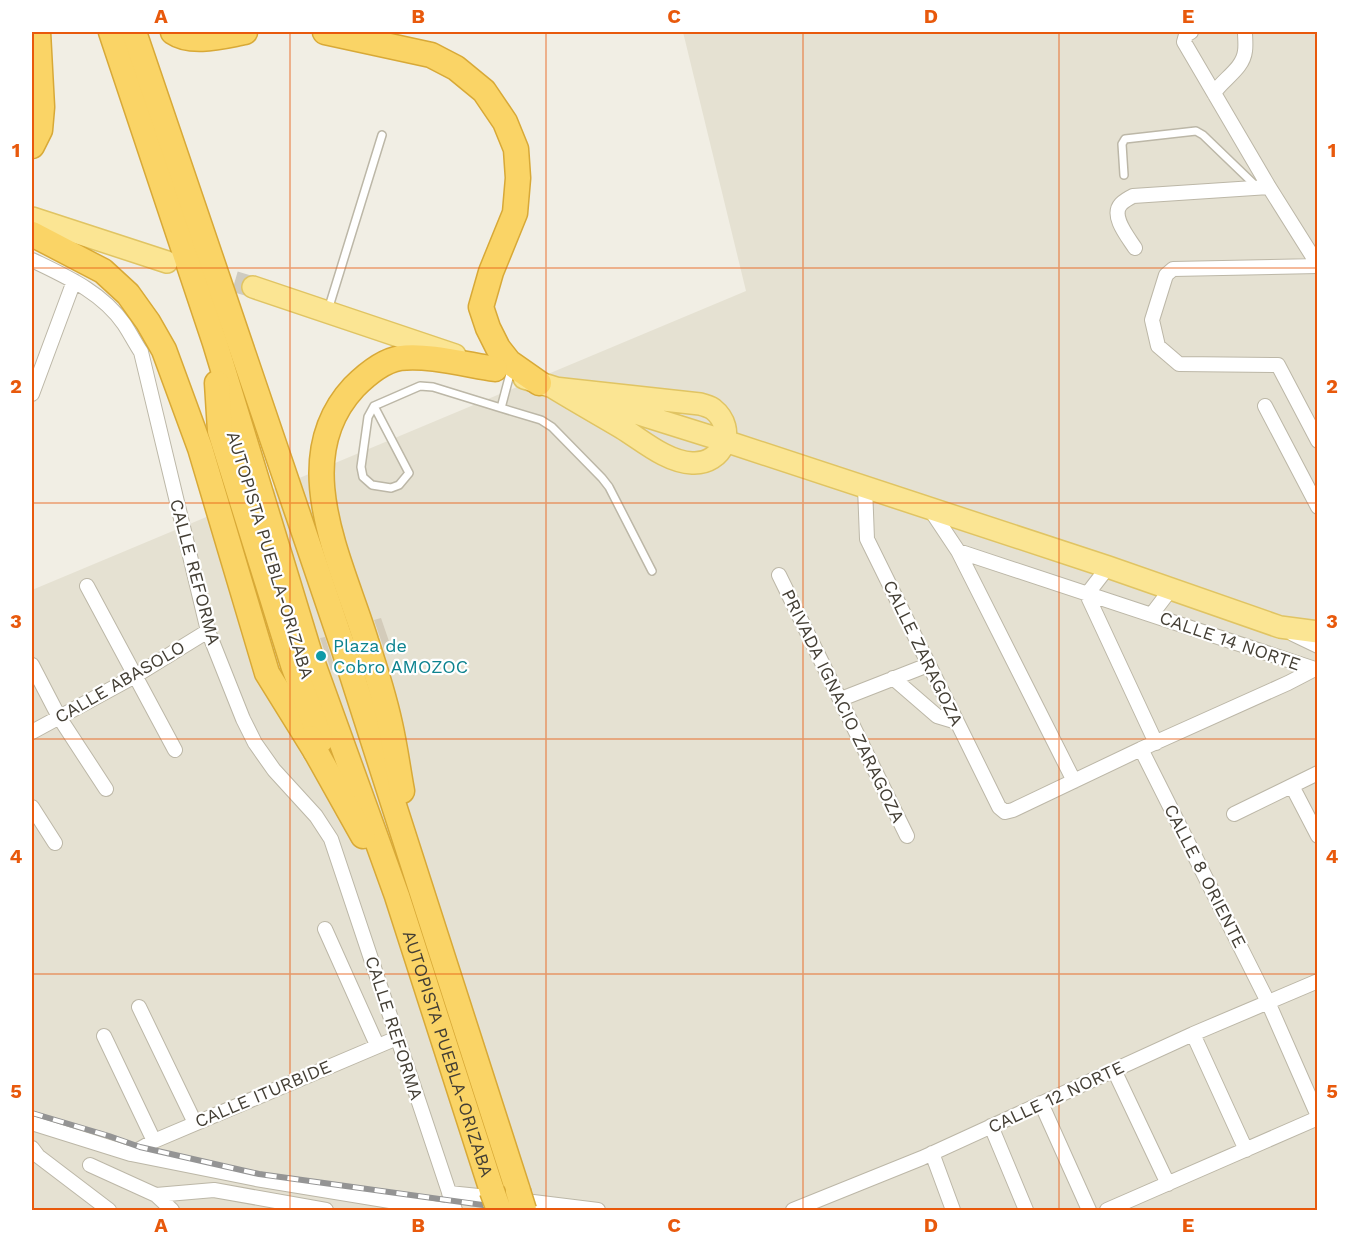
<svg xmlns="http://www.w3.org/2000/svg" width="1349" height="1242" font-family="'Work Sans',sans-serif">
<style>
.residential{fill:#e5e1d2}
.building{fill:#d3cbba}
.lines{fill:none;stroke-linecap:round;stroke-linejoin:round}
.primary-tunnel{stroke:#cecbc1;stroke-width:21;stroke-dasharray:21 10;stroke-linecap:butt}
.lane-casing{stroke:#bcb7a7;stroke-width:10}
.street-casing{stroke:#bcb7a7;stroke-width:16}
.primary-casing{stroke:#e0c463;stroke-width:24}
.highway-casing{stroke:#d8a937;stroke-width:27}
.lane{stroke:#fff;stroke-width:7}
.street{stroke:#fff;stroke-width:14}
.primary{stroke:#fbe593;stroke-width:21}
.highway{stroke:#fad466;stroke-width:24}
.rail-casing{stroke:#949494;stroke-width:6}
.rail{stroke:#fff;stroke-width:4;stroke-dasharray:11;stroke-linecap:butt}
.highway-bridge-casing{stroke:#d8a937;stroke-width:27;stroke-linecap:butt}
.highway-bridge{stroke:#fad466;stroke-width:24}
.grid{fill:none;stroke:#e8590c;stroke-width:1.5;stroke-opacity:0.55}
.culture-dot{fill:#0f9aa8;stroke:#fff;stroke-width:2}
.labels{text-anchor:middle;stroke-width:4.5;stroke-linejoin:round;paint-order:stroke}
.street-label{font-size:18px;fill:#433e34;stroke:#fff}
.culture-label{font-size:18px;fill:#0d838f;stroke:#fff;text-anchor:start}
.neatline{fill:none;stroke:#e8590c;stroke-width:2}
.grid-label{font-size:20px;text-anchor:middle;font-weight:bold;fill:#e8590c}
</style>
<rect width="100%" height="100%" fill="#f1eee4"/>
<path class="residential" d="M683 32H1317V1210H32V590L746 291Z"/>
<path class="building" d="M381 618 392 650 385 652 374 620Z
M325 637 335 669 331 670 320 638Z"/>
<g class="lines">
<path class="primary-tunnel" d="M205 273 253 287"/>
<defs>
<path id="lane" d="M1124 175 1122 144 1125 139 1196 131 1203 135 1257 187
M328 310 382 135
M374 406 409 473 399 485 391 488 372 485 363 477 361 467 368 417 374 406 420 386 433 387 501 408 510 374
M501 408 541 420 552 427 602 478 609 487 652 571"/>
<path id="street" d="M1191 32 1186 35 1184 42 1269 187 1318 265
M1214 93C1223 79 1243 69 1245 51 1246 45 1245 38 1245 32
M1135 248C1128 237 1110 216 1121 204 1124 201 1129 198 1133 196L1269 187
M32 260C65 276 102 292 124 324 130 333 135 343 141 352L208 631 243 719 255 743 274 770 316 816 331 839 455 1210
M1318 266 1173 269 1166 275 1152 320 1158 346 1179 364 1278 365 1318 441
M32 394 74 281
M1265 406 1318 507
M865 487 867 539 999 807 1005 812 1013 810 1141 749 1288 683 1315 669
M930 509 958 551 1074 781
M958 551 1318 670
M1108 567 1088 593 1089 599 1156 743
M779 575 907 836
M87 586 175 750
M1152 614 1171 589
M1293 634 1318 646
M32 665 59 717 106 789
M893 678 937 716 957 722
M841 699 928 665
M32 732 135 676 208 631
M1141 749 1268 1002 1318 1116
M1292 786 1318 836
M32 807 55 843
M1234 814 1318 773
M325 929 377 1045
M139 1007 195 1123
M1193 1034 1246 1150
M104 1036 154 1141
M1114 1070 1168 1184
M1041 1103 1089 1210
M32 1123 131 1154 256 1179 445 1210
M991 1126 1026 1210
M32 1148 38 1156 109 1210
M932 1153 953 1210
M131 1154 154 1141 397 1038
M90 1165 156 1195 172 1210
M449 1193 498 1198
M156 1195 214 1190 326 1210
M517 1200 598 1210
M793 1210 922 1158 1193 1034 1318 981
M1107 1210 1318 1118"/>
<path id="primary" d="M32 218 167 262
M253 287 455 355
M524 378 725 441 1108 567 1280 627 1318 632
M554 388 700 404C704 405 710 407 713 409 738 429 723 465 692 463 667 462 643 441 622 428 600 415 577 402 554 388Z"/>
<g id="highway">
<path id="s1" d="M111 32 215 343 311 658 397 896 492 1191"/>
<path d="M134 32 343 647 518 1191"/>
<path d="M173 32C192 45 223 36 245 32"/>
<path d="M325 32 431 55 456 68 484 91 505 122 516 149 518 178 515 213 491 272 481 307 488 328 498 348 509 362 539 383"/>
<path d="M32 146 40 130 42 107 38 32"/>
<path d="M32 234 103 271 128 294 148 322 164 350 200 448 267 673 316 752"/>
<path d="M217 383 220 431 293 665 321 740"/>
<path d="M310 738 316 752 363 836"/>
<path d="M402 791C398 769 395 746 390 724 384 696 375 668 366 641 342 562 286 460 354 387 366 375 382 361 400 358 426 354 468 365 495 369"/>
</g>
</defs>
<use href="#lane" class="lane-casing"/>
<use href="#street" class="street-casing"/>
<use href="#primary" class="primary-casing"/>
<use href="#highway" class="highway-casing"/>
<use href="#lane" class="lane"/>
<use href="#street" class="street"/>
<use href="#primary" class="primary"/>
<use href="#highway" class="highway"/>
<defs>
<path id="rail" d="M32 1113 109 1136 140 1147 259 1174 519 1210"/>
</defs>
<use href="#rail" class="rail-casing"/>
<use href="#rail" class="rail"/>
<defs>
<path id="highway-bridge" d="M492 1191 499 1210
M518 1191 524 1210"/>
</defs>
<use href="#highway-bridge" class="highway-bridge-casing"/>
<use href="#highway-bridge" class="highway-bridge"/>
</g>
<path class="grid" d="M290 32V1210M546 32V1210M803 32V1210M1059 32V1210M32 268H1318M32 503H1318M32 739H1318M32 974H1318"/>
<circle class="culture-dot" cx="321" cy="656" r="6"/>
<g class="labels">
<g class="street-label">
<text transform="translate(270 555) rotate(73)" y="6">AUTOPISTA PUEBLA-ORIZABA</text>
<text transform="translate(195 572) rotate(75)" y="6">CALLE REFORMA</text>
<text transform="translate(1230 641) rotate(19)" y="6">CALLE 14 NORTE</text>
<text transform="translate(923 653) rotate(64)" y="6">CALLE ZARAGOZA</text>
<text transform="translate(120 682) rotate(-30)" y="6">CALLE ABASOLO</text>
<text transform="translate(843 706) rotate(64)" y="6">PRIVADA IGNACIO ZARAGOZA</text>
<text transform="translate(1205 876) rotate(63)" y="6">CALLE 8 ORIENTE</text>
<text transform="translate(394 1028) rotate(72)" y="6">CALLE REFORMA</text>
<text dy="6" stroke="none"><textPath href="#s1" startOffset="1076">AUTOPISTA PUEBLA-ORIZABA</textPath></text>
<text transform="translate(263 1094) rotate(-23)" y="6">CALLE ITURBIDE</text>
<text transform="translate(1056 1097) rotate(-25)" y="6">CALLE 12 NORTE</text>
</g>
<g class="culture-label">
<text x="333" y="652">Plaza de<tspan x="333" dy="21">Cobro AMOZOC</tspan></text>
</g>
</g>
<rect width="1349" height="1242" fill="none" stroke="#ffffff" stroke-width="66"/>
<rect x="33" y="33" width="1283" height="1176" class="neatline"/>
<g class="grid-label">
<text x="161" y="23">A</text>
<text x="418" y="23">B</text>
<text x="674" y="23">C</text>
<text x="931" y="23">D</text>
<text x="1188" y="23">E</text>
<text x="16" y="157">1</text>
<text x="1332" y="157">1</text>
<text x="16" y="393">2</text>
<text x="1332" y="393">2</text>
<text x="16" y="628">3</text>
<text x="1332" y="628">3</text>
<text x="16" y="863">4</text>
<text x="1332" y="863">4</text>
<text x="16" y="1098">5</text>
<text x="1332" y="1098">5</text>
<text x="161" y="1232">A</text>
<text x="418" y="1232">B</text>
<text x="674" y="1232">C</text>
<text x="931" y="1232">D</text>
<text x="1188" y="1232">E</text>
</g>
</svg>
